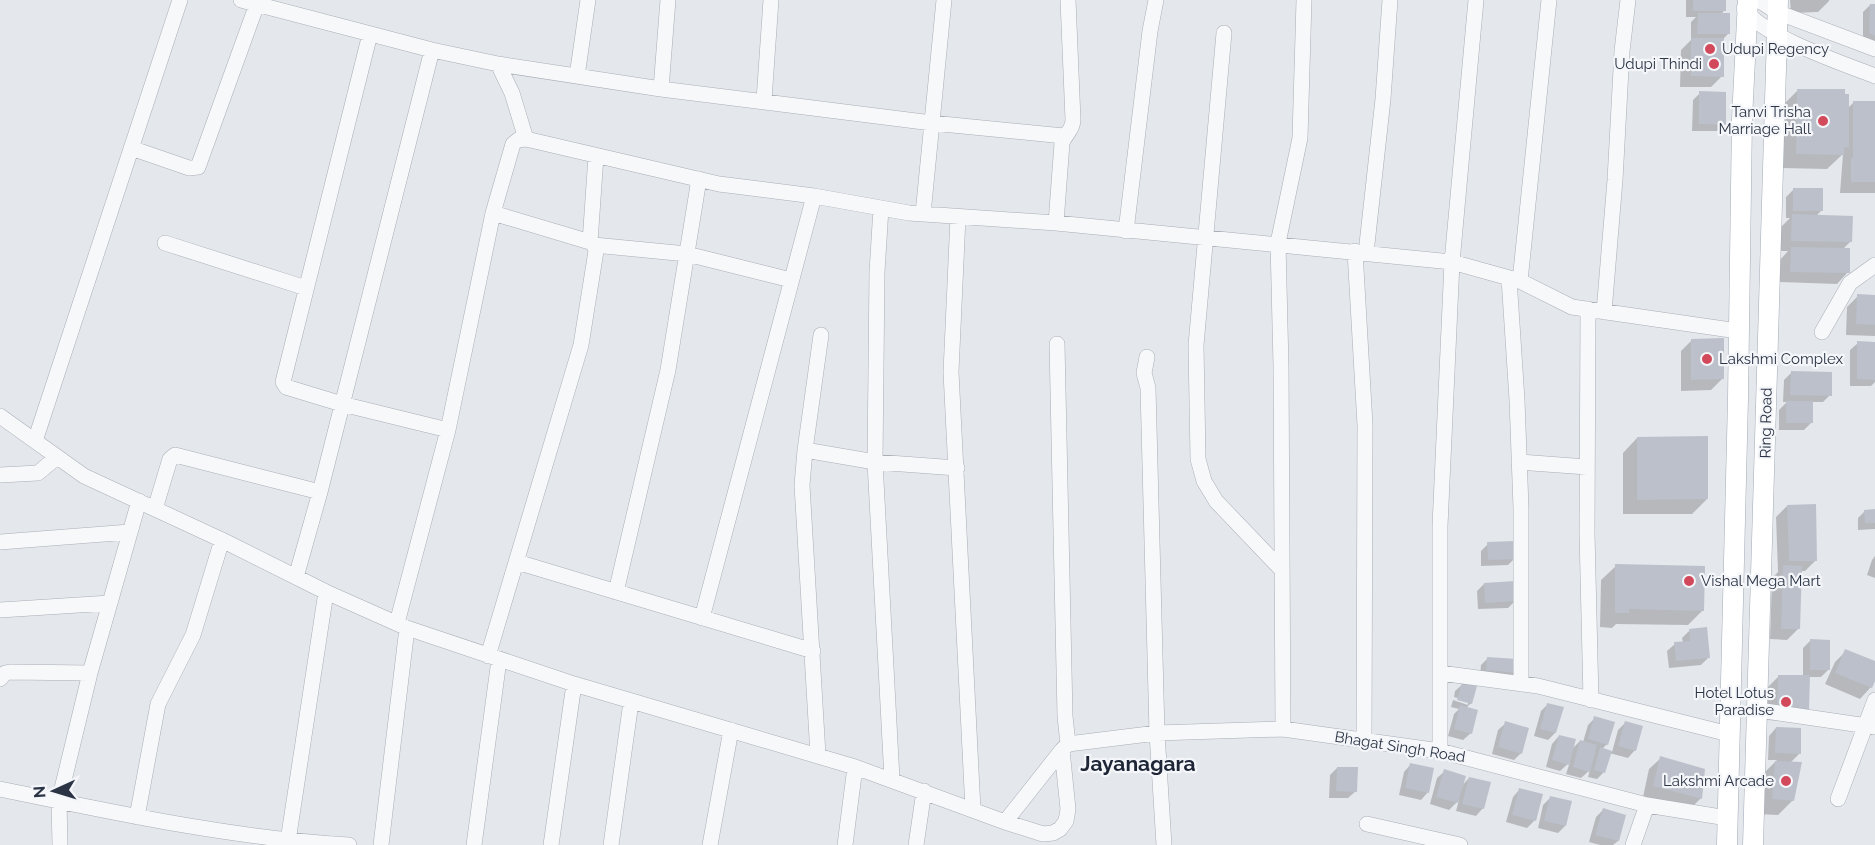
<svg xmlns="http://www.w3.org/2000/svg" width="1875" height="845" font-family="Raleway,sans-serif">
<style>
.shadow{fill:#0003}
.building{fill:#bbc0ca}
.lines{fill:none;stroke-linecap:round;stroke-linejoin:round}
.minor-casing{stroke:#a9aeb7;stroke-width:16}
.major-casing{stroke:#a3abb8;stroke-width:21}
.minor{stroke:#f7f8fa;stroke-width:15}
.major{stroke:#fff;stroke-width:20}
.poi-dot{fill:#d1495b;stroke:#f4f6f9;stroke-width:2}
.labels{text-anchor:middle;stroke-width:4.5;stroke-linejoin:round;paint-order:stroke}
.poi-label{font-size:15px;fill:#2b3445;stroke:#f4f6f9;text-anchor:end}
.street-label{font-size:15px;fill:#2b3445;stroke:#f4f6f9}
.district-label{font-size:21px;font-weight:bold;fill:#1d2536;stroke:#f4f6f9}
</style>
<rect width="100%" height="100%" fill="#e4e7ec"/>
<path class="shadow" d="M1686 0H1725V10L1720 15 1728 34 1723 39 1722 76 1711 87H1680L1681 50 1691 40V22L1696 17H1686Z
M1790 0H1829V1L1818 12 1791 13Z
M1870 5H1875V46L1863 40V12Z
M1798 90 1848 108 1854 102H1875V193H1840L1843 154 1827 169 1782 168 1783 105Z
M1700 93 1724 124 1717 131H1692L1693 100Z
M1793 190 1821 211 1816 216 1851 241 1843 249 1848 272 1837 284 1780 282V260L1788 251H1781V227L1790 218H1786V197Z
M1858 296H1875V336L1846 335 1847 307Z
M1692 340 1722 379 1711 390 1681 391V351Z
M1858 343H1875V382L1871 386H1850V350Z
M1791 373 1830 395 1823 402H1811V423L1804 430H1779V410L1787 402H1783L1784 380Z
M1637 438 1707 499 1692 514H1623V453Z
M1787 506 1816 560 1805 571H1800L1799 628 1787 640 1770 639 1772 578 1778 572 1776 517Z
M1865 511H1875V529L1858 530V518Z
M1488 544 1515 558 1508 565 1481 566V551Z
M1875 556V578L1867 575 1872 560Z
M1616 566 1703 610 1688 625 1616 624 1612 628 1600 627 1601 580Z
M1484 584 1515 601 1508 608 1478 609 1477 591Z
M1689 631 1709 657 1701 665 1669 668 1667 651 1675 644 1683 643 1682 638Z
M1810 641 1828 670 1821 677H1808L1796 721 1767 720 1768 687 1779 676 1803 677V648Z
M1846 651 1875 663V677L1871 687 1860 699 1825 684 1835 662Z
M1488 658 1516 672 1509 679 1480 677 1481 665Z
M1463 684 1471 703 1466 708 1471 733 1463 740 1448 736 1454 714 1459 709 1451 707 1453 700 1468 705V701L1454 697 1455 691Z
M1548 704 1555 733 1548 740 1534 736 1541 711Z
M1595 718 1607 744 1602 749 1612 752 1618 730 1625 723 1635 750 1628 758 1609 753 1604 772 1597 779 1588 777 1590 770 1581 778 1566 774 1570 762 1560 771 1546 767 1552 744 1559 736 1571 750 1580 741 1583 742 1588 725Z
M1506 723 1521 753 1514 760 1492 754 1498 730Z
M1776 728 1799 754 1790 763 1793 800 1778 815 1757 814 1760 777 1777 760H1768L1769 736Z
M1661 758 1701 798 1690 809 1643 797 1649 769Z
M1411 764 1428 792 1421 800 1399 795 1404 772Z
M1337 768 1356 791 1348 798H1329L1330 775Z
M1445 771 1461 787 1469 778 1483 808 1476 816 1456 811 1459 800 1449 810 1430 804 1437 778Z
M1520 789 1541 795 1534 821 1527 828 1506 822 1513 797Z
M1550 798 1565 826 1558 833 1538 828 1543 805Z
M1603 810 1625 816 1618 841 1613 845H1600L1589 842 1596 817Z"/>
<path class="building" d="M1693 0H1726V11H1693Z
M1870 4H1875V36L1869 33Z
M1698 13H1730V34H1697Z
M1691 38H1724V77L1691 76Z
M1797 89H1845V94H1849V148L1844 147V155L1796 154Z
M1699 91 1726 92V125L1699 124Z
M1853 101H1875V182H1851V158H1853Z
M1793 188H1823V211H1793Z
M1792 214 1853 216 1852 242 1791 241Z
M1791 247 1850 248V273L1790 272Z
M1857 294 1875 295V325L1856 324Z
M1724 338V379L1691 380V339Z
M1857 341 1875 342V380L1857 379Z
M1791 371 1832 372V396L1790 395Z
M1786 401H1813V423H1786Z
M1708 436V499L1637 500V437Z
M1816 504 1817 561H1789L1787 505Z
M1875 509V523H1865L1864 510Z
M1516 541 1517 559 1488 560 1487 542Z
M1615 564 1705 566 1704 611 1629 609V613H1615Z
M1783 565 1802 566 1800 629H1781Z
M1515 581 1517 601 1485 603 1484 583Z
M1707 627 1710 658 1676 661 1674 642 1690 641 1689 629Z
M1810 639 1830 640V670H1810Z
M1845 649 1875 661V681L1872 688 1835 673Z
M1487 657 1518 659 1517 673 1486 670Z
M1778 675H1810L1809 710 1777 709Z
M1462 682 1477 686 1472 704 1457 700Z
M1547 703 1564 707 1556 733 1540 729Z
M1460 705 1478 710 1472 734 1454 729Z
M1594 716 1615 722 1608 745 1588 739Z
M1505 721 1529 728 1522 754 1498 747Z
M1625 721 1643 726 1636 751 1618 746Z
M1776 727 1801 728V754L1775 753Z
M1559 735 1576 739 1569 765 1552 760Z
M1580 740 1597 745 1590 772 1573 767Z
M1600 747 1612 751 1605 773 1594 770Z
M1660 756 1705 769 1702 799 1653 786Z
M1775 761 1802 762 1794 801 1772 799Z
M1410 763 1434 768 1429 793 1405 788Z
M1337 767H1358L1357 792 1336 791Z
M1444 769 1466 776 1458 803 1436 797Z
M1469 777 1491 782 1484 809 1462 804Z
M1519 788 1543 794 1536 821 1512 815Z
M1550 796 1572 801 1566 826 1544 821Z
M1603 808 1626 815 1619 841 1595 835Z"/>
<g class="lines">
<defs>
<path id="minor" d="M241 0 432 50 498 64 661 89 932 123 1064 136
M1758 0 1777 12 1875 49
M1744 8C1759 35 1844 64 1875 76
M1224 33 1196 345 1198 459 1204 481 1216 501 1281 569
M370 34 283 382 286 387 342 404 448 430
M498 64 512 93 526 139
M577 76 588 0
M661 89 668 0
M764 100 771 0
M131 148 189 168 198 167 257 4
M881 208 877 272 875 462 892 779
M923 214 944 0
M958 217 951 372 973 810
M1056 223 1062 143C1065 134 1073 130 1073 120L1068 0
M1126 231 1150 31 1156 0
M590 242 596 156
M165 243 306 288
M594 245 687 254 791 280
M1355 251 1365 425 1364 741
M1366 253 1383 99 1390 0
M1509 278 1517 400 1521 508V684
M1520 281 1549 0
M1588 309 1587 533 1591 700
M1604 312 1615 180 1622 51 1628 0
M1822 332 1850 283 1875 265
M1147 357 1144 373 1148 388 1157 733 1164 845
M0 416 84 476 222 540 326 592 407 628 574 684 855 767 1005 822 1043 834 1053 833 1060 829 1066 821 1068 809 1062 750 1068 744 1065 716 1057 344
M35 441 180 0
M805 450 875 462 957 468
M1519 462 1587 467
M0 475 38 473 57 457
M155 509 170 459 175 455 320 492
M0 542 130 532
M517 562 813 651
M296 577 320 492 432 50
M616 592 668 370 699 179
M0 610 110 603
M702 618 814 196
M397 623 448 430 493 213
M488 656 581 345 596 251 594 245 590 242 493 213 513 144 518 140 526 139 719 184 814 196 909 213 1056 223 1452 262 1520 281 1572 307 1738 331
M1440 673 1538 686 1729 734
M0 679 5 673 10 672 90 673
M1758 710 1875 727
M1283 729 1281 366 1278 243 1300 138 1304 0
M1068 744 1157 733 1283 729 1440 751 1647 805 1727 818
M1440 751V526L1452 262 1476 0
M818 755 802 485 805 450 821 335
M0 789C116 813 231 838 349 845
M1838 799 1875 700
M137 817 158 704 193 635 222 540
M1005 822 1062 750
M1367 824 1460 845
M288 841 326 592
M60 845 59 801 90 673 139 501
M381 845 407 628
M474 845 499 660
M551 845 574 684
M611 845 631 702
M710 845 731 730
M845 845 855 767
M916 845 924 791
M1633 845 1647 805"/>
<path id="major" d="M1727 845 1738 398 1742 119 1748 0
M1753 845 1778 0"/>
</defs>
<use href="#minor" class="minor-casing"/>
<use href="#major" class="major-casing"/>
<use href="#minor" class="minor"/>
<use href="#major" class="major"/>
</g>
<g class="poi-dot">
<circle cx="1710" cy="49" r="6"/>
<circle cx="1714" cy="64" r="6"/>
<circle cx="1823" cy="121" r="6"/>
<circle cx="1707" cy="359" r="6"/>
<circle cx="1689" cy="581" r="6"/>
<circle cx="1786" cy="702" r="6"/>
<circle cx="1786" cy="781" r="6"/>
</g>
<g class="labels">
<g class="poi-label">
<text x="1722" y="54" text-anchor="start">Udupi Regency</text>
<text x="1702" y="69">Udupi Thindi</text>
<text x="1811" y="117">Tanvi Trisha<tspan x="1811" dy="17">Marriage Hall</tspan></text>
<text x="1719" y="364" text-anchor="start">Lakshmi Complex</text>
<text x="1701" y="586" text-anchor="start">Vishal Mega Mart</text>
<text x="1774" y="698">Hotel Lotus<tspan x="1774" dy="17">Paradise</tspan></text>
<text x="1774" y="786">Lakshmi Arcade</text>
</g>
<g class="street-label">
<text transform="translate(1766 423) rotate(-89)" y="5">Ring Road</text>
<text transform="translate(1400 747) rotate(9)" y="5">Bhagat Singh Road</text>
</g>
<g class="district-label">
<text x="1138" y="771">Jayanagara</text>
</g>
</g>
<g transform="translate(54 791) rotate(266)" stroke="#f4f6f9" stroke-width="4.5" paint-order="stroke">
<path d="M0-4.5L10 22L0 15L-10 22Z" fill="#2b3445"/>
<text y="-9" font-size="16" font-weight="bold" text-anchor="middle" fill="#2b3445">N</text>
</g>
</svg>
